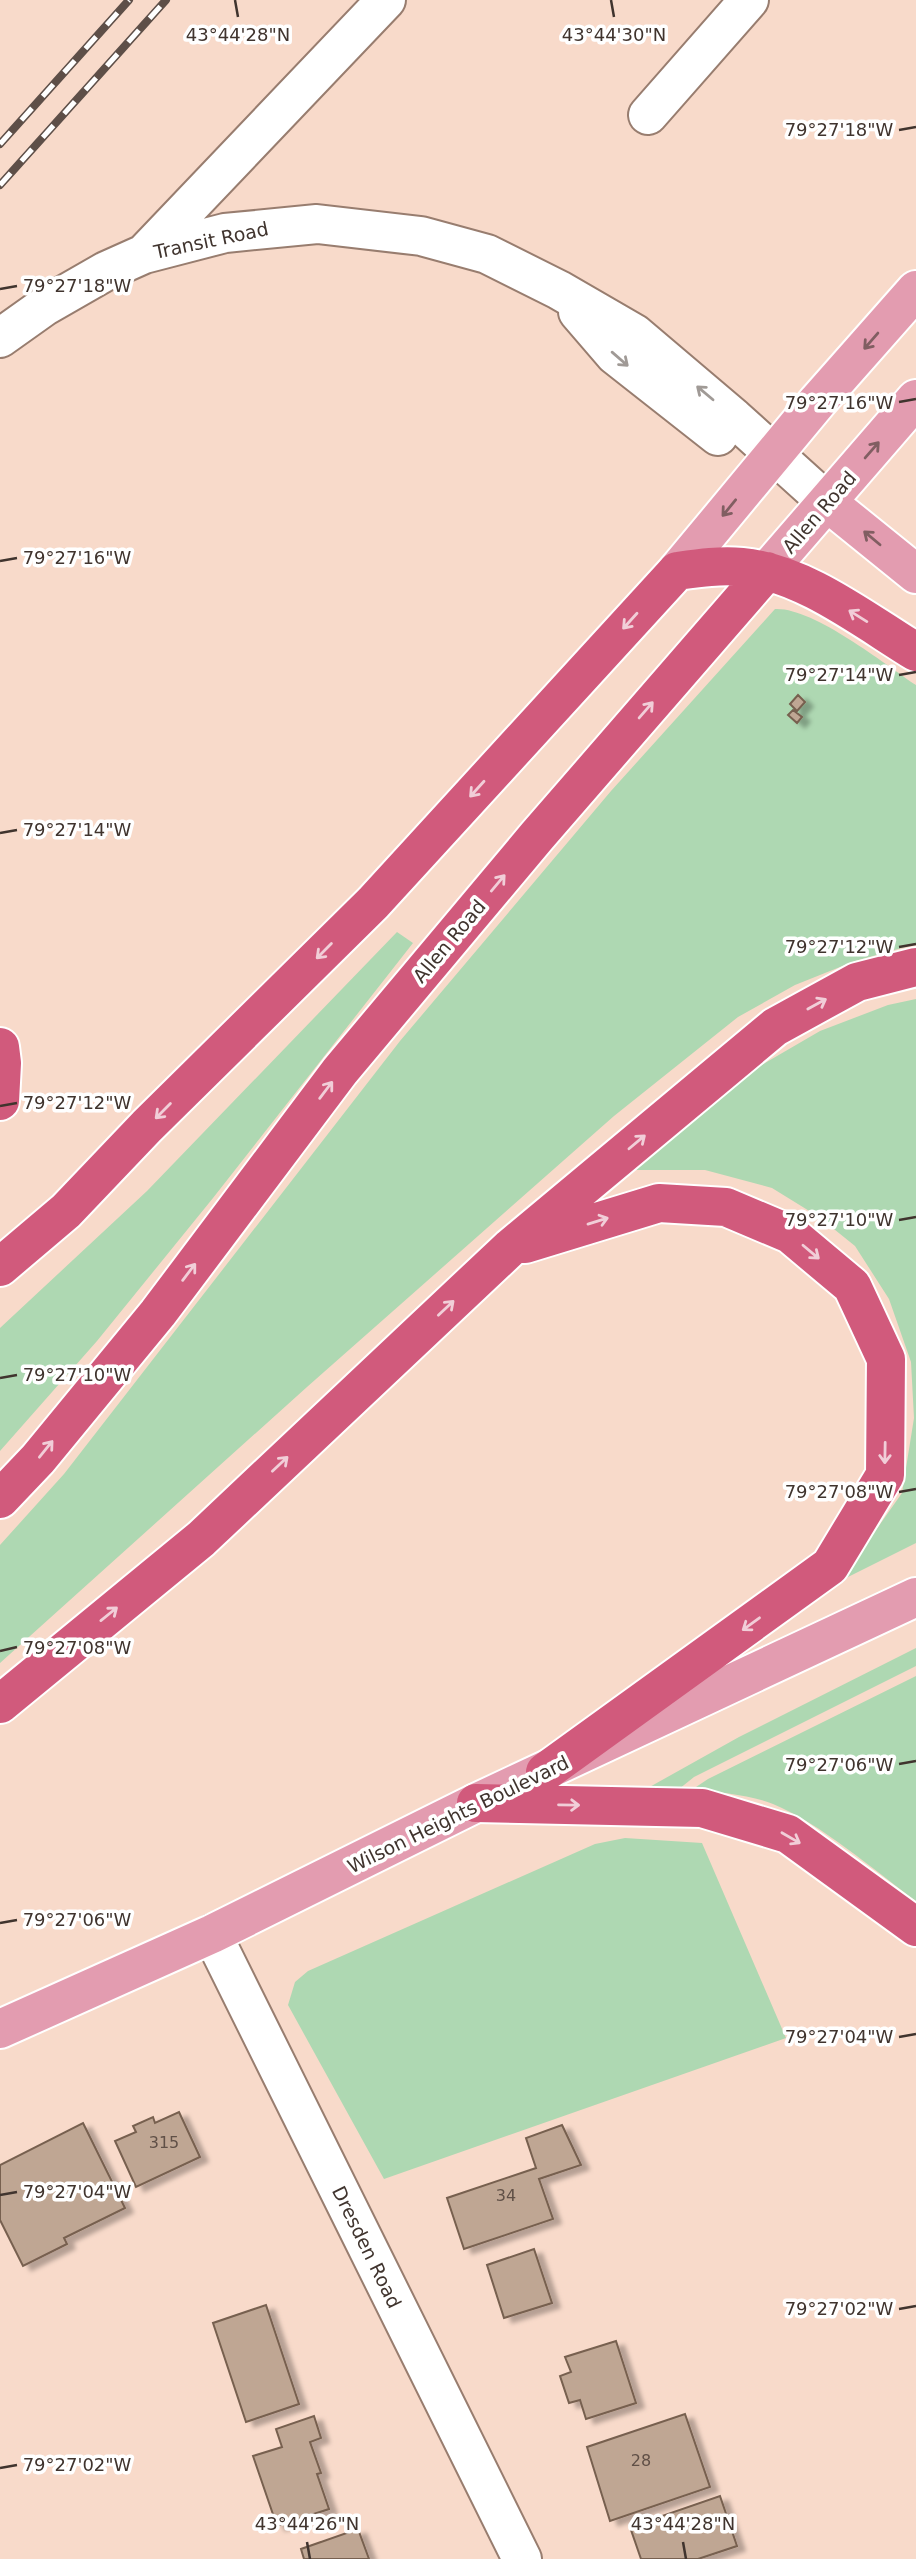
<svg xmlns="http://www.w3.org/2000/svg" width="916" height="2559" font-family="'DejaVu Sans',sans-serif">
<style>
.green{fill:#aed8b2}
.building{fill:#bfa693;stroke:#77604f;stroke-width:2;filter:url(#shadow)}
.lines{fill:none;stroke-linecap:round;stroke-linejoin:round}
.minor-casing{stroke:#987d6f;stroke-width:42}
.major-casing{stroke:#fff;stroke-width:42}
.highway-casing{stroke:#fff;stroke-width:42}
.minor{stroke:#fff;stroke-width:38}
.major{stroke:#e39cb0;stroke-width:38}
.highway{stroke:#d15a7c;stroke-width:38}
.rail-casing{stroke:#5e4f48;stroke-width:8}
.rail{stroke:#fff;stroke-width:5;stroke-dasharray:16;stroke-linecap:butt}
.oneway{stroke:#815e62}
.oneway2{stroke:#a09a96}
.oneway3{stroke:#f1ced8}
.ticks{fill:none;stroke:#40342e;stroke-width:2.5}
.labels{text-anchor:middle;stroke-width:7;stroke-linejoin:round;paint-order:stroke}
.number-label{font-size:16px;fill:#605047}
.street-label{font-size:19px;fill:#40342e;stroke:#fff}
.ticks-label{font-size:18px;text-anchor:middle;fill:#40342e;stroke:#fff;stroke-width:7;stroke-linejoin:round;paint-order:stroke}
</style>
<defs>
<filter id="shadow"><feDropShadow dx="8" dy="4.5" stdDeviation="2" flood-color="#0004"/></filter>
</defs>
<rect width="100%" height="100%" fill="#f8daca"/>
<path class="green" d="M775 609C813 607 883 663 916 685V944L855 961 795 985 738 1017 614 1116 307 1387 0 1663V1545L64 1474 400 1041 611 791Z
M397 932 413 943 213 1198 97 1341 0 1451V1328L147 1191Z
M916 999V1543L840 1581 902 1493 914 1418 911 1362 889 1299 855 1246 819 1217 772 1188 705 1170H634L758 1067 820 1031 888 1005Z
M916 1648V1666L694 1777 679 1789H646L739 1737Z
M916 1676V1901C875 1871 820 1823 773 1804 748 1794 719 1793 693 1789L708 1779Z
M625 1838 702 1843 786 2038 384 2179 288 2005 295 1982 308 1971 595 1844Z"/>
<path class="building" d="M798 695 805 702 797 711 790 704Z
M793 710 802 717 797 723 788 715Z
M179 2112 200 2157 136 2187 115 2141 136 2132 133 2126 153 2117 155 2123Z
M83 2123 125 2208 64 2238 67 2244 23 2266 0 2220V2165Z
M562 2125 581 2165 539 2179 553 2219 464 2249 447 2198 536 2168 526 2138Z
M534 2249 552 2303 504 2318 487 2265Z
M266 2305 299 2404 246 2422 213 2323Z
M616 2341 636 2403 586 2419 580 2400 569 2403 560 2376 571 2372 565 2357Z
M685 2414 710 2487 610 2521 587 2447Z
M314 2416 321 2438 310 2442 321 2473 317 2474 329 2509 277 2526 253 2456 282 2447 276 2429Z
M720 2496 737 2546 698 2559H641L630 2527Z
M358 2529 369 2559H304L301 2549Z"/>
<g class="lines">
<defs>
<path id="minor" d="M648 115 749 0
M144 254 386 0
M578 312 615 355 718 436
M0 338 45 306 106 271 144 254 225 233 317 224 421 236 487 254 559 290 635 334 734 418 827 502
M212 1934 522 2559"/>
<path id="major" d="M827 502 916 574
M677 571 818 401 916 290
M767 571 916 399
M0 2029 212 1934 476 1803 916 1597"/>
<path id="highway" d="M0 1047 2 1063 0 1101
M525 1244 659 1203 726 1207 790 1234 852 1286 886 1359 885 1475 830 1566 545 1772
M0 1267 66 1211 147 1126 373 903 677 571C699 568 720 565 742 567 803 572 865 621 916 652
M0 1499 38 1459 158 1313 340 1071 537 836 767 571
M0 1704 201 1539 510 1248 775 1027 857 982 916 967
M476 1803 702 1808 788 1834 916 1927"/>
</defs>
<use href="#minor" class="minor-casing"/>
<use href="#major" class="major-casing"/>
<use href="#highway" class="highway-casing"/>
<use href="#minor" class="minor"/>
<use href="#major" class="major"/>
<use href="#highway" class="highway"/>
<defs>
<path id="rail" d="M0 144 129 0
M0 185 166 0"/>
</defs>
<use href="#rail" class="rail-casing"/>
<use href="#rail" class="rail"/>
</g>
<defs><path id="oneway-shaft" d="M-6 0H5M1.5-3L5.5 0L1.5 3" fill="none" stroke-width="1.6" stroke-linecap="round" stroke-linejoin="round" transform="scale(1.75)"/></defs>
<g class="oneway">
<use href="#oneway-shaft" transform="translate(871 341) rotate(131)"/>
<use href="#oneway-shaft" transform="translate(872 450) rotate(-49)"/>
<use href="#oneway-shaft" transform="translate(729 508) rotate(129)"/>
<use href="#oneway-shaft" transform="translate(872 538) rotate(-140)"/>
</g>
<g class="oneway2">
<use href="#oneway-shaft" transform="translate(620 359) rotate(41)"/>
<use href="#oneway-shaft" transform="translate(705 393) rotate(-140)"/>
</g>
<g class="oneway3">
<use href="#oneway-shaft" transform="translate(858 616) rotate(-148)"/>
<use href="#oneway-shaft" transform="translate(630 621) rotate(132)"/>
<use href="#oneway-shaft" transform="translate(646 710) rotate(-49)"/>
<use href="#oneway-shaft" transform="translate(477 789) rotate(132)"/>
<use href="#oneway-shaft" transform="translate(498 883) rotate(-50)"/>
<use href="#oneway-shaft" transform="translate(324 951) rotate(135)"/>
<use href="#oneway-shaft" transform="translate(817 1004) rotate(-29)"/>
<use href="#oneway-shaft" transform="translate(326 1090) rotate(-53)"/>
<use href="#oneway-shaft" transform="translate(163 1111) rotate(135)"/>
<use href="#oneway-shaft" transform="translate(637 1142) rotate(-40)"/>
<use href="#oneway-shaft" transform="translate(598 1221) rotate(-17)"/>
<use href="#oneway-shaft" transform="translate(811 1252) rotate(40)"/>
<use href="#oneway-shaft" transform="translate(189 1272) rotate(-53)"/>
<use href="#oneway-shaft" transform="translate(446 1308) rotate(-43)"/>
<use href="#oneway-shaft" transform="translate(46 1449) rotate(-51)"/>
<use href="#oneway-shaft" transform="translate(885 1453) rotate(91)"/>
<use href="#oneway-shaft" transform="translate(280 1464) rotate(-43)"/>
<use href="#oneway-shaft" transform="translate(109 1614) rotate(-39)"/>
<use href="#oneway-shaft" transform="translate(751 1624) rotate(144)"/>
<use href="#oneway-shaft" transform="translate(569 1805) rotate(1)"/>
<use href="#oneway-shaft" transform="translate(791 1838) rotate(30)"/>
</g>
<path class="ticks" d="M235 0 238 17M611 0 614 17M899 130 916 127M0 289 17 286M899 402 916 399M0 561 17 558M899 675 916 672M0 833 17 830M899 947 916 944M0 1106 17 1103M899 1220 916 1217M0 1378 17 1375M899 1492 916 1489M0 1651 17 1647M899 1764 916 1761M0 1923 17 1920M899 2037 916 2034M0 2195 17 2192M899 2309 916 2306M0 2468 17 2465M307 2542 310 2559M683 2542 686 2559"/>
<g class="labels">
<g class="number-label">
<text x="164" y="2148">315</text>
<text x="506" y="2201">34</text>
<text x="641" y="2466">28</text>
</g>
<g class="street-label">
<text transform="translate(211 240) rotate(-12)" y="7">Transit Road</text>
<text transform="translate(819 512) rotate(-49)" y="7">Allen Road</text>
<text transform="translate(449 941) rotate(-50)" y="7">Allen Road</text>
<text transform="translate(458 1814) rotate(-26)" y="7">Wilson Heights Boulevard</text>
<text transform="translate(367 2247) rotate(64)" y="7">Dresden Road</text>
</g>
</g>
<g class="ticks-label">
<text x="238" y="41">43°44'28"N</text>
<text x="614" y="41">43°44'30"N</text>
<text x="839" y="136">79°27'18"W</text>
<text x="77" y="292">79°27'18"W</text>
<text x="839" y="409">79°27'16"W</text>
<text x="77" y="564">79°27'16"W</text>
<text x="839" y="681">79°27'14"W</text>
<text x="77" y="836">79°27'14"W</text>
<text x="839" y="953">79°27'12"W</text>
<text x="77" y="1109">79°27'12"W</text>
<text x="839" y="1226">79°27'10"W</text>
<text x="77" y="1381">79°27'10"W</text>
<text x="839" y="1498">79°27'08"W</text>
<text x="77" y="1654">79°27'08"W</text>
<text x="839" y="1771">79°27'06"W</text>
<text x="77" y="1926">79°27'06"W</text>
<text x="839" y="2043">79°27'04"W</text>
<text x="77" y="2198">79°27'04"W</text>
<text x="839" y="2315">79°27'02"W</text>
<text x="77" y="2471">79°27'02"W</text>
<text x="307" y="2530">43°44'26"N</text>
<text x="683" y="2530">43°44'28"N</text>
</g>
</svg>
